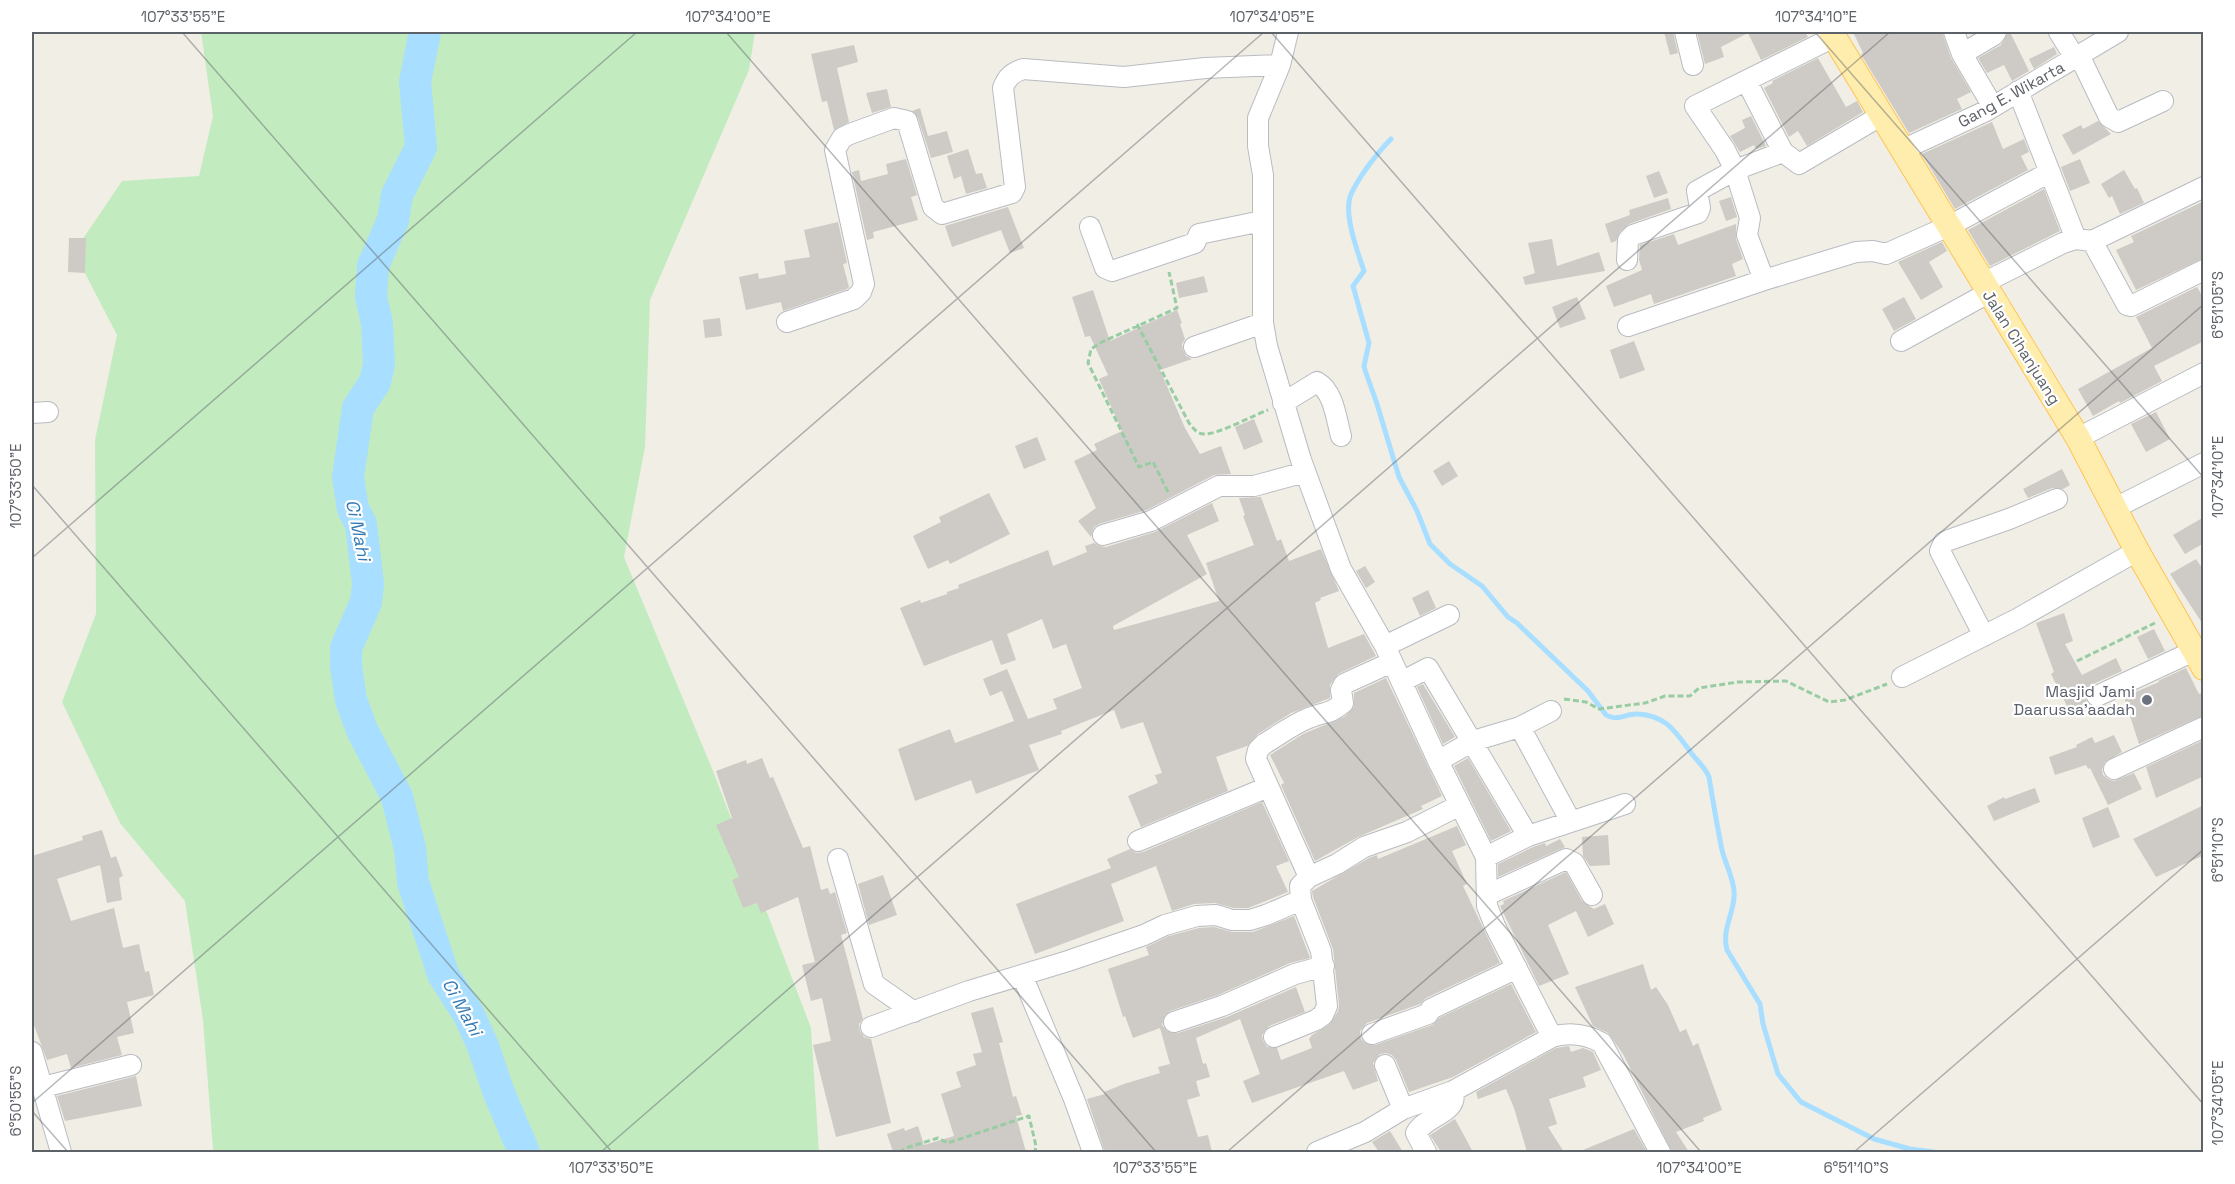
<svg xmlns="http://www.w3.org/2000/svg" width="2235" height="1184" font-family="'Space Grotesk',sans-serif">
<style>
.green{fill:#c3ebc0}
.lines{fill:none;stroke-linecap:round;stroke-linejoin:round}
.stream{stroke:#a8deff;stroke-width:5}
.river{stroke:#a8deff;stroke-width:32}
.building{fill:#cecac5}
.minor-casing{stroke:#b8bcc1;stroke-width:22}
.major-casing{stroke:#ffc451;stroke-width:26}
.path{stroke:#98cda4;stroke-width:3;stroke-dasharray:6 3;stroke-linecap:butt}
.minor{stroke:#fff;stroke-width:20}
.major{stroke:#ffedad;stroke-width:24}
.ticks{fill:none;stroke:#5d6268;stroke-width:1.5;stroke-opacity:0.45}
.worship-dot{fill:#6b7280;stroke:#fff;stroke-width:2}
.labels{text-anchor:middle;stroke-width:4.5;stroke-linejoin:round;paint-order:stroke}
.street-label{font-size:16px;fill:#5d6268;stroke:#fff}
.worship-label{font-size:16px;fill:#5b616d;stroke:#fff;text-anchor:end}
.water-label{font-size:18px;font-style:italic;fill:#367ab3;stroke:#fff}
.neatline{fill:none;stroke:#5d6268;stroke-width:2}
.ticks-label{font-size:15px;text-anchor:middle;fill:#5d6268}
</style>
<rect width="100%" height="100%" fill="#f1eee6"/>
<path class="green" d="M201 32H755L749 70 650 300 645 447 624 557 713 771 811 1028 819 1152H212L213 1149 203 1020 185 901 120 823 62 702 96 614 95 440 117 335 74 252 122 181 199 176 213 116Z"/>
<g class="lines">
<path class="stream" d="M1391 139C1378 152 1356 180 1350 197 1344 216 1358 253 1364 271L1353 286 1369 343 1364 366 1365 370 1377 404 1399 477 1417 511 1430 544 1450 564 1482 586 1508 617 1517 623 1588 691 1606 715C1617 722 1627 713 1638 714 1668 716 1676 733 1692 754 1698 762 1705 767 1709 777 1713 801 1717 826 1722 850 1725 863 1733 877 1734 891 1736 911 1721 928 1727 950L1760 1004 1763 1024 1778 1074 1801 1102 1874 1139 1910 1149 1934 1152"/>
<path class="river" d="M425 32 415 82 421 147 397 195 393 220 373 266 371 297 377 323 379 364 375 382 358 408 348 477 353 509 361 524 368 584 366 602 346 648V666L351 700 362 730 397 797 410 849 413 882 443 974 469 1015 483 1046 499 1093 524 1152"/>
</g>
<path class="building" d="M1664 32H1673L1678 53 1670 55Z
M1697 32H1805L1808 37 1761 60 1748 33 1721 47 1724 57 1705 64Z
M1853 32H1942L1951 58 1971 92 1957 99 1962 109 1909 133 1862 56 1861 54 1863 53Z
M2008 32H2010L2029 71 2012 81 2004 65 1987 73 1978 58 2001 45Z
M854 45 858 62 837 68 849 122 834 130 827 101 822 102 811 54Z
M2054 47 2057 54 2034 69 2029 59Z
M1818 58 1846 107 1857 101 1863 112 1807 146 1798 131 1789 137 1764 88 1773 83 1772 81Z
M887 89 891 107 872 113 866 93Z
M920 108 928 136 947 131 953 152 931 158 918 118 912 111Z
M1751 116 1766 146 1756 149 1754 145 1740 152 1730 136 1745 128 1742 120Z
M2098 121 2111 134 2073 155 2062 135 2081 125 2083 129Z
M1992 122 2003 149 2024 139 2029 152 2021 156 2028 170 1955 209 1922 154Z
M968 149 976 174 982 173 987 188 966 194 961 176 954 179 947 156Z
M906 159 917 195 911 197 918 220 873 232 874 238 867 240 852 172 859 170 861 181 888 174 886 164Z
M2080 159 2090 183 2070 191 2061 167Z
M2124 170 2135 189 2137 188 2144 203 2120 214 2112 196 2109 198 2101 184Z
M1659 171 1668 193 1654 198 1646 176Z
M2044 189 2060 231 1990 266 1968 230Z
M1731 197 1737 217 1726 221 1719 201Z
M1668 198 1671 209 1629 224 1620 232 1616 241 1611 243 1605 224 1630 215 1629 210Z
M2204 201V258L2136 290 2116 250 2134 242 2131 236Z
M1008 207 1024 248 1010 253 1001 230 952 247 945 226Z
M838 222 847 263 843 264 849 287 847 289 783 311 781 302 746 310 739 277 758 273 759 279 786 274 784 261 810 257 804 230Z
M1736 224V239L1743 259 1732 264 1736 276 1654 304 1651 294 1614 307 1606 286 1642 270 1639 260 1640 245 1674 234 1678 245Z
M69 238H86L85 273 68 272Z
M1552 239 1557 266 1599 252 1605 271 1525 285 1523 277 1535 273 1528 243Z
M1942 242 1947 251 1929 262 1943 287 1921 300 1898 262Z
M1204 276 1208 292 1179 298 1176 283Z
M2197 287 2204 299V341L2154 366 2162 381 2120 403 2119 401 2093 416 2078 389 2152 348 2136 317Z
M1093 290 1110 341 1177 310 1182 323 1180 324 1185 339 1182 344 1183 350 1186 356 1192 359 1160 370 1185 428 1200 454 1221 446 1231 474 1214 475 1147 510 1099 524 1094 527 1091 537 1078 521 1096 508 1074 461 1097 450 1094 444 1122 431 1099 379 1108 375 1090 336 1085 337 1072 297Z
M1577 297 1586 319 1560 328 1552 307Z
M1904 297 1916 319 1894 331 1882 309Z
M720 318 722 336 705 338 703 320Z
M1634 341 1645 370 1620 379 1610 350Z
M2156 412 2170 439 2146 452 2131 424Z
M1254 419 1263 442 1244 450 1235 427Z
M1037 437 1046 460 1024 469 1015 446Z
M1449 461 1458 476 1442 486 1433 471Z
M2062 469 2070 485 2063 489 2052 488 2028 498 2023 489Z
M989 493 1010 534 950 564 948 560 928 569 913 536 941 522 939 517Z
M1261 497 1277 541 1281 539 1289 561 1321 549 1339 591 1320 598 1321 600 1315 603 1328 648 1364 634 1376 656 1338 674 1330 685V698L1291 713 1258 734 1247 746 1216 757 1228 791 1141 827 1128 796 1158 783 1155 775 1162 773 1143 722 1121 729 1114 710 1061 731 1062 734 1029 745 1039 770 976 794 971 780 915 801 898 749 950 729 955 743 1014 721 1002 691 990 696 983 679 1007 669 1028 719 1057 709 1053 699 1082 688 1066 644 1053 649 1042 619 1007 634 1016 660 1001 665 992 640 924 666 900 608 920 600 921 603 947 594V592L959 588 958 585 1048 550 1053 566 1087 552 1085 546 1094 543 1100 546 1106 547 1155 532 1212 503 1219 521 1187 535 1207 574 1113 626 1114 630 1219 601 1206 563 1254 545 1243 516 1245 515 1239 498Z
M2204 517V543L2185 554 2173 535Z
M2196 559 2204 571V626L2170 574Z
M1365 566 1375 582 1366 588 1356 571Z
M1428 590 1436 608 1420 616 1412 598Z
M2064 613 2073 641 2065 644 2082 675 2116 658 2122 671 2091 685 2085 694 2087 703 2070 712 2051 674 2054 672 2036 623Z
M2154 629 2165 651 2148 659 2137 637Z
M2186 668 2199 694 2204 692V715L2139 744 2124 697 2159 682 2158 681Z
M1386 678 1442 796 1421 806 1423 809 1409 815 1358 837 1315 861 1281 785 1284 783 1270 755 1303 734 1344 717 1354 707V693Z
M1423 684 1455 737 1443 744 1417 687Z
M2114 735 2122 752 2105 762 2102 769 2103 775 2108 779 2114 781 2134 773 2142 789 2108 805 2090 768 2088 769 2086 765 2055 775 2049 757 2077 747 2076 745 2092 737 2095 743Z
M2204 740V776L2156 798 2146 767Z
M762 758 770 778 773 777 803 848 810 846 821 890 828 888 830 894 835 892 847 933 841 935 863 1019 859 1024 860 1031 864 1037 871 1039 891 1123 836 1137 813 1045 831 1041 822 998 811 1001 802 965 815 962 798 897 761 913 757 903 743 908 732 880 739 877 716 825 732 818 716 771 746 760 747 764Z
M1468 758 1511 831 1491 841 1454 766Z
M2035 788 2040 802 1994 821 1987 806 2004 797 2005 799Z
M1262 802 1289 861 1276 866 1288 892 1248 908H1234L1215 903 1194 904 1172 911 1156 866 1111 884 1124 921 1035 954 1016 904 1111 868 1107 859 1130 849 1136 853 1143 852Z
M2204 805V855L2156 877 2133 839Z
M2108 807 2120 837 2093 848 2082 818Z
M1457 826 1466 845 1452 851 1467 884 1463 886 1500 963 1426 998 1420 1004 1367 1023 1360 1031 1361 1039 1365 1043 1375 1045 1432 1025 1439 1018 1511 984 1536 1032 1453 1077 1409 1092 1396 1060 1392 1055 1386 1053 1380 1054 1373 1063 1378 1081 1353 1090 1344 1071 1252 1103 1243 1081 1260 1074 1240 1019 1196 1038 1203 1064 1206 1063 1210 1077 1196 1081 1200 1096 1187 1100 1198 1137 1208 1135 1212 1152H1105L1087 1099 1105 1094 1104 1092 1124 1084 1160 1073 1158 1067 1170 1064 1160 1028 1133 1038 1125 1016 1123 1017 1108 969 1149 955 1146 947 1169 936 1199 928 1214 927 1232 932H1253L1294 916 1310 958 1290 963 1218 995 1170 1011 1165 1015 1162 1025 1167 1031 1178 1033 1227 1017 1296 987 1305 1012 1269 1026 1262 1035 1263 1041 1267 1047 1277 1048 1281 1060 1312 1048 1309 1039 1312 1035 1330 1024 1338 1011 1339 1005 1333 949 1313 897 1312 891 1369 858 1377 855 1378 859Z
M102 830 111 858 116 856 123 876 119 878 122 900 107 903 100 865 57 879 71 921 114 908 123 948 139 944 145 972 149 971 154 995 127 1002 134 1033 117 1037 122 1055 71 1068 67 1054 47 1060 32 1020V856L83 840 82 836Z
M1608 835 1610 865 1590 866 1583 856 1582 837Z
M1560 839 1565 847 1498 877V864L1533 847 1545 843 1546 846Z
M1566 872 1582 901 1594 909 1605 904 1614 924 1588 937 1576 911 1548 925 1569 974 1539 986 1500 906 1504 904 1503 901Z
M883 875 897 915 869 925 858 884Z
M1643 964 1651 990 1656 987 1668 1005 1680 1032 1686 1029 1693 1046 1698 1043 1722 1110 1703 1118 1704 1121 1676 1132 1689 1152H1672L1623 1054 1608 1033 1593 1026 1575 987Z
M993 1007 1003 1042 999 1043 1013 1097 1016 1096 1022 1115 1016 1116 1026 1152H893L887 1134 904 1128 905 1131 918 1126 924 1145 954 1136 941 1094 961 1087 956 1072 976 1065 973 1054 982 1052 971 1013Z
M1569 1046 1571 1052 1583 1048 1593 1052 1601 1070 1583 1077 1586 1087 1549 1099 1557 1124 1548 1127 1564 1152H1527L1514 1108 1506 1089 1478 1099 1476 1092 1556 1048Z
M136 1076 142 1106 65 1121 57 1096Z
M1455 1119 1473 1152H1441L1434 1141 1430 1135Z
M1634 1129 1647 1152H1578Z
M1390 1131 1403 1152H1379L1372 1142Z"/>
<g class="lines">
<defs>
<path id="minor" d="M1288 32 1280 65 1258 118V146L1263 175V323L1267 346 1301 460 1341 569 1385 646 1438 761 1486 857 1487 906 1495 926 1552 1037C1569 1032 1586 1034 1602 1043L1660 1152
M1685 32 1693 65
M1954 32 1962 54 1993 107
M2059 32 2075 58
M1962 54 1994 35 1996 32
M2079 55 2109 117 2118 122 2163 101
M1747 82 1783 152
M2018 91 2076 239
M1902 150 1986 111 2118 32
M1090 227 1105 268 1112 271 1195 243 1199 234 1262 221
M2092 241 2127 305 2131 306 2204 270
M1627 260 1628 240 1633 235 1698 213 1700 208 1697 191 1735 170 1783 152 1799 164 1882 115
M1764 280 1747 235 1750 218 1735 170 1725 150 1695 106 1834 37
M1983 283 2063 243 2076 239 2092 241 2204 187
M787 322 854 299 861 292 864 284 835 150 842 138 850 134 894 118 907 121 933 207 942 214 1012 193 1015 187 1003 88C1007 77 1012 73 1023 69L1124 77 1205 68 1280 65
M1628 326 1764 280 1856 252 1873 251 1886 254 1949 226 2050 172
M1901 341 1988 293
M1194 347 1263 323
M1283 403 1317 382C1334 392 1336 418 1341 436
M32 413 48 412
M2078 438 2204 373
M2115 508 2204 463
M1103 535 1151 521 1219 486H1254L1305 472
M1984 636 1940 551 1944 542 1949 540 2009 519 2057 499
M1385 646 1449 615
M1902 677 2017 619 2137 551
M1403 681 1428 668 1528 836
M2097 696 2194 651
M1520 727 1570 820
M1438 761 1473 741 1520 727 1551 711
M2114 769 2204 727
M1138 841 1268 787
M1486 857 1528 836 1625 804
M838 859 874 984 914 1012
M1309 877 1337 864 1364 847 1407 832 1460 805
M1487 895 1566 859 1574 863 1592 895
M1022 975 1074 1099 1093 1152
M1174 1022 1222 1006 1295 974 1324 966
M871 1027 969 991 1068 961 1144 935 1165 925 1197 916 1216 915 1232 920H1250L1266 915 1301 900
M1372 1034 1428 1014 1431 1009 1517 968
M1274 1037 1316 1020 1323 1015 1327 1006 1321 951 1301 900 1300 886 1309 877 1256 759 1258 750 1264 744C1278 736 1293 724 1309 718 1325 711 1327 716 1343 703L1341 690 1344 684 1392 662
M32 1052 61 1152
M1385 1065 1403 1109
M43 1087 131 1065
M1317 1152 1365 1132 1403 1109 1453 1091 1552 1037
M1426 1152 1416 1133C1426 1115 1459 1114 1453 1091"/>
<path id="major" d="M1831 32 2078 438 2137 551 2204 668"/>
</defs>
<use href="#minor" class="minor-casing"/>
<use href="#major" class="major-casing"/>
<path class="path" d="M1137 324 1189 423C1193 428 1197 434 1204 434 1217 435 1254 415 1268 410
M1168 492 1153 462 1139 467 1088 363 1091 349 1100 343 1177 308 1169 272
M2077 661 2155 623
M1564 699 1586 702 1599 709 1645 703 1665 696H1690L1699 688 1738 682 1786 681 1829 702 1845 700 1887 684
M899 1152 909 1147 938 1138 948 1143 1029 1116 1036 1146 1035 1152"/>
<use href="#minor" class="minor"/>
<use href="#major" class="major"/>
</g>
<path class="ticks" d="M182 32 1156 1152M726 32 1701 1152M1271 32 2204 1105M1815 32 2204 478M32 485 612 1152M32 558 637 32M32 1103 1264 32M32 1111 68 1152M601 1152 1890 32M1227 1152 2204 304M1854 1152 2204 849"/>
<circle class="worship-dot" cx="2147" cy="700" r="6"/>
<g class="labels">
<g class="street-label">
<text transform="translate(2011 94) rotate(-29)" y="6">Gang E. Wikarta</text>
<text transform="translate(2022 347) rotate(58)" y="6">Jalan Cihanjuang</text>
</g>
<g class="worship-label">
<text x="2135" y="697">Masjid Jami<tspan x="2135" dy="18">Daarussa'aadah</tspan></text>
</g>
<g class="water-label">
<text transform="translate(358 530) rotate(78)" y="6">Ci Mahi</text>
<text transform="translate(462 1007) rotate(61)" y="6">Ci Mahi</text>
</g>
</g>
<rect width="2235" height="1184" fill="none" stroke="#ffffff" stroke-width="66"/>
<rect x="33" y="33" width="2169" height="1118" class="neatline"/>
<g class="ticks-label">
<text x="183" y="22">107°33'55"E</text>
<text x="728" y="22">107°34'00"E</text>
<text x="1272" y="22">107°34'05"E</text>
<text x="1816" y="22">107°34'10"E</text>
<text transform="translate(2218 305) rotate(-90)" y="5">6°51'05"S</text>
<text transform="translate(2218 477) rotate(-90)" y="5">107°34'10"E</text>
<text transform="translate(16 486) rotate(-90)" y="5">107°33'50"E</text>
<text transform="translate(2218 850) rotate(-90)" y="5">6°51'10"S</text>
<text transform="translate(16 1101) rotate(-90)" y="5">6°50'55"S</text>
<text transform="translate(2218 1103) rotate(-90)" y="5">107°34'05"E</text>
<text x="611" y="1173">107°33'50"E</text>
<text x="1155" y="1173">107°33'55"E</text>
<text x="1699" y="1173">107°34'00"E</text>
<text x="1856" y="1173">6°51'10"S</text>
</g>
</svg>
